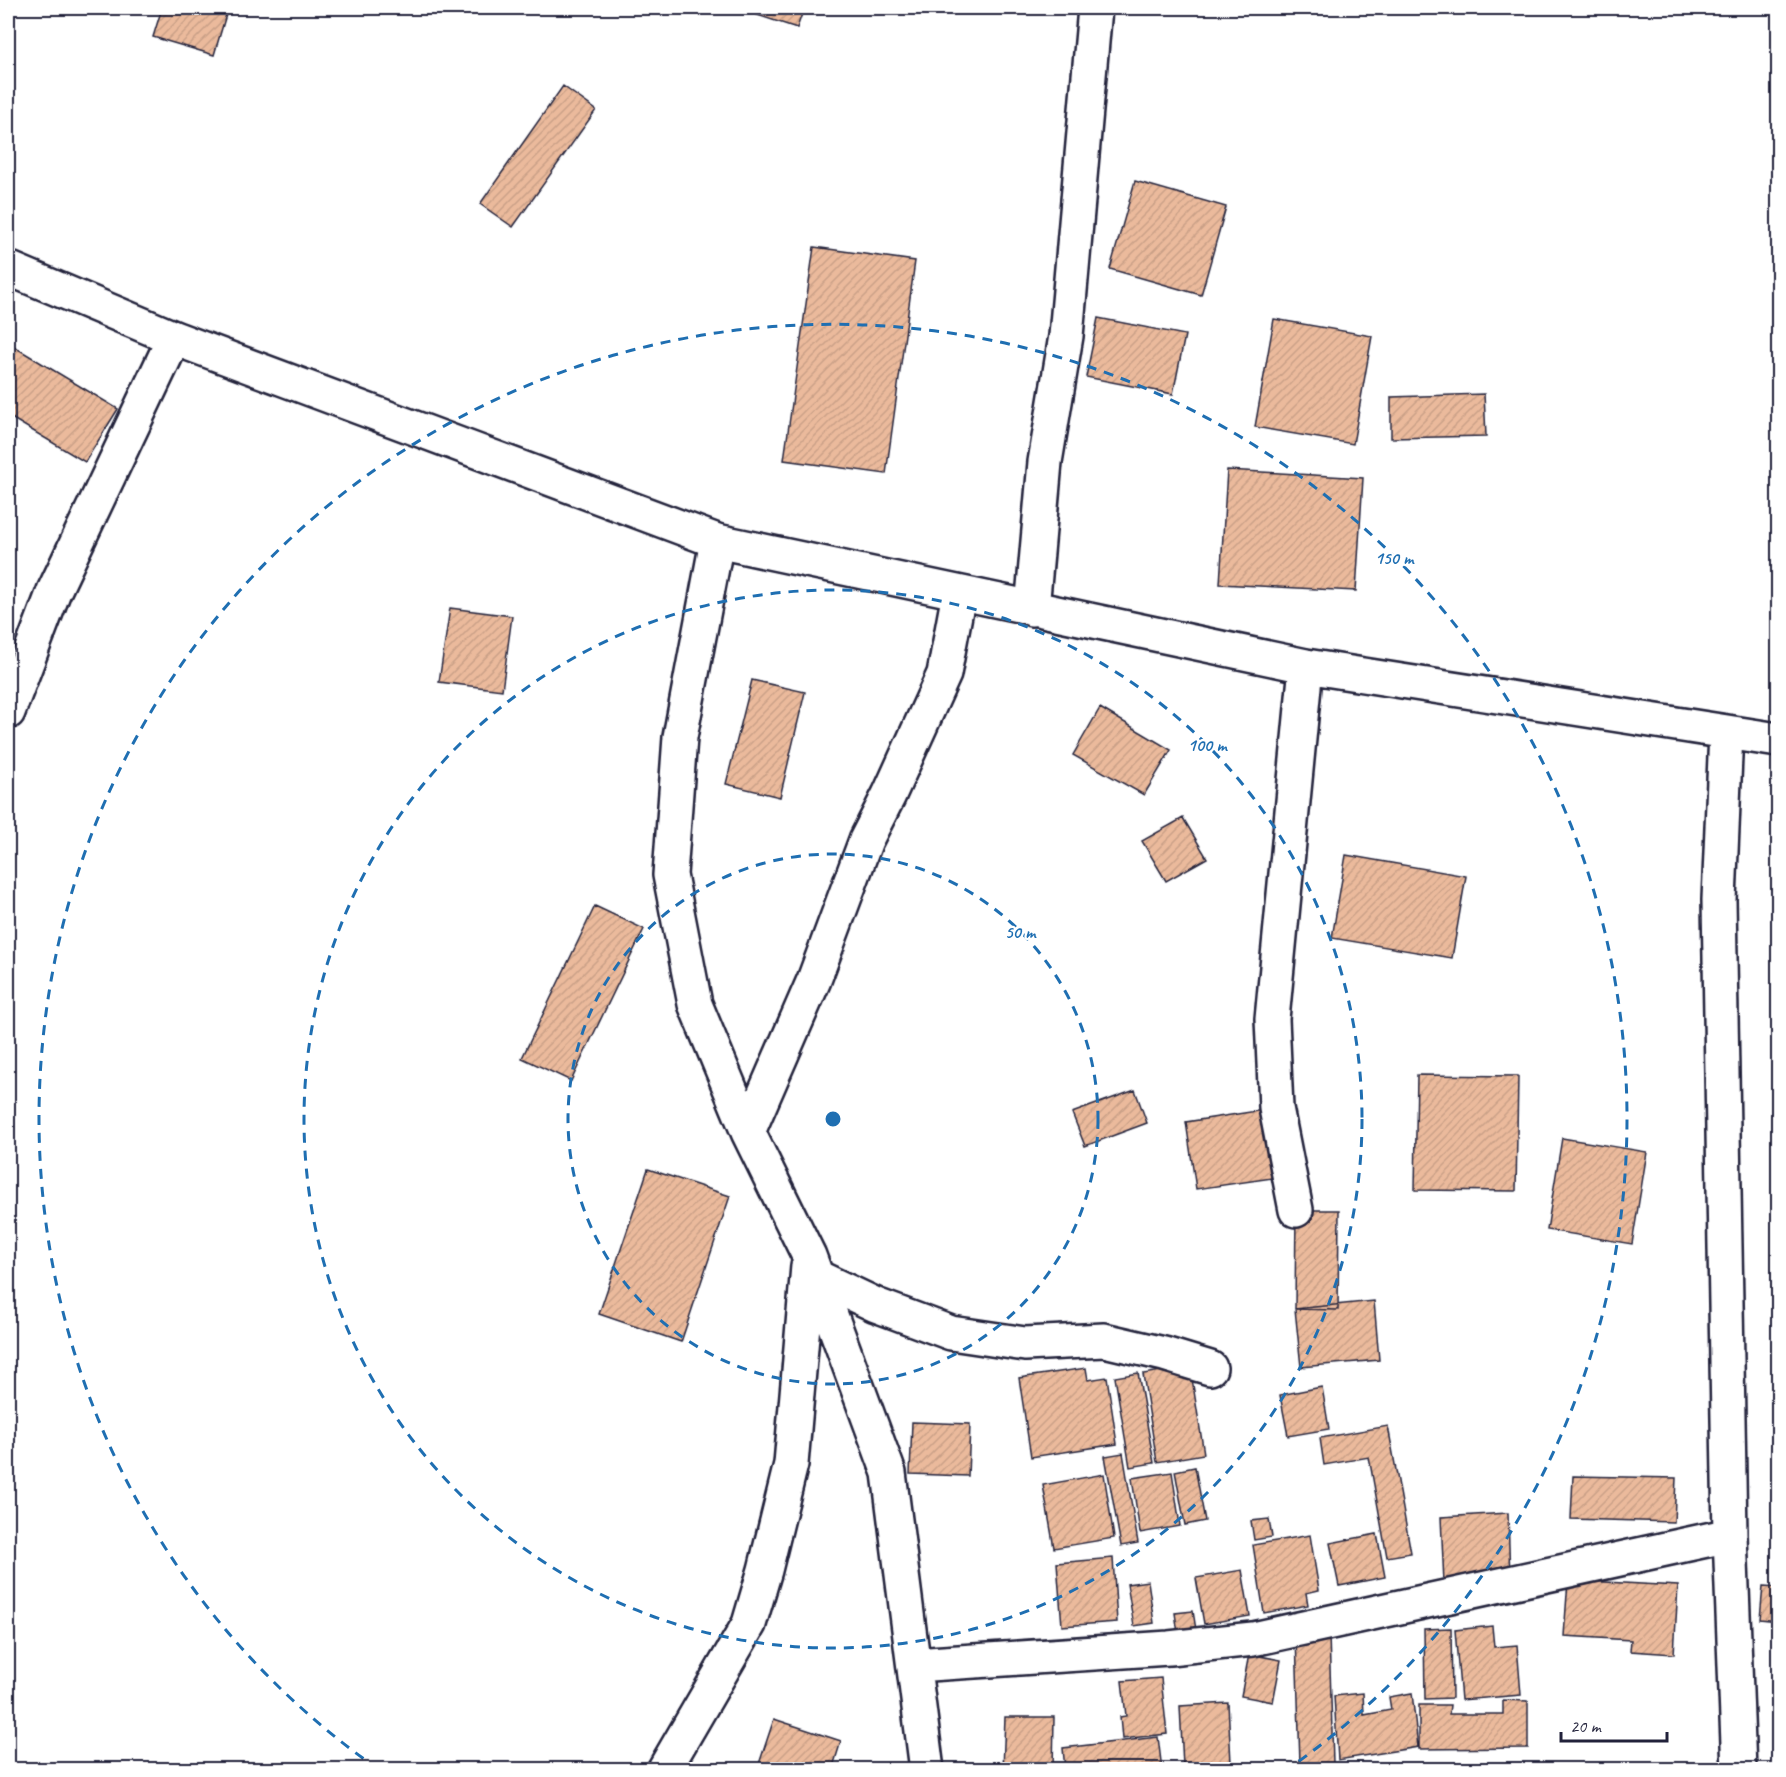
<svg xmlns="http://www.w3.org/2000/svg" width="1786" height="1777" font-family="Caveat,sans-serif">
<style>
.building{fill:url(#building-hatch);stroke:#22223b;stroke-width:1.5}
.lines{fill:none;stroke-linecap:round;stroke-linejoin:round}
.minor-casing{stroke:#22223b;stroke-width:38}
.minor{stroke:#fff;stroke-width:33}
.ring{fill:none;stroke:#1f6fb2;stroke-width:3;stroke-dasharray:10 8}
.centre{fill:#1f6fb2;stroke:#fff;stroke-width:3}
.ring-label{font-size:18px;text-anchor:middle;font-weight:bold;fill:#1f6fb2;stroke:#fff;stroke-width:4.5;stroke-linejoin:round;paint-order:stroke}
</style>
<defs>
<pattern id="building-hatch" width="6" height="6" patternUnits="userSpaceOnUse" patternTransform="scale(1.5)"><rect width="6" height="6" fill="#ebba9c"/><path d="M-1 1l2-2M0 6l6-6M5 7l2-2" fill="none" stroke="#c9a087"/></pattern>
</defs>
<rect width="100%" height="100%" fill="#fff"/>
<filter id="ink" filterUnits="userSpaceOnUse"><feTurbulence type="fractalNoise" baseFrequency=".0167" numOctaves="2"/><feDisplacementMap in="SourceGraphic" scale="12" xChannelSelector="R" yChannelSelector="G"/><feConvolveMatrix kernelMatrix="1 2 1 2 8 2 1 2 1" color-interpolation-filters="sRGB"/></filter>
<g filter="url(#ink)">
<path class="building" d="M162 8H228L214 55 153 37Z
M736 8H804L797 28Z
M563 86 596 110 513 227 480 204Z
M1135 181 1226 207 1201 295 1110 269Z
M814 247 915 261 886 474 784 460Z
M1098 318 1185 335 1173 394 1086 377Z
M1274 319 1372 336 1353 444 1255 427Z
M8 343 118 409 85 462 8 416Z
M1484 394 1486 436 1391 438V397Z
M1227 470 1363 478 1356 591 1220 584Z
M450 608 512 616 502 690 439 682Z
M752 680 805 692 780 797 726 784Z
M1100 708 1171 750 1144 795 1073 755Z
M1183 818 1207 858 1166 881 1142 841Z
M1346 855 1466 876 1452 958 1332 938Z
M595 906 644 929 571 1081 522 1058Z
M1417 1075 1518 1076 1516 1191 1415 1190Z
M1135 1090 1147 1123 1085 1146 1072 1113Z
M1276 1108 1286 1176 1196 1189 1186 1122Z
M1562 1138 1647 1152 1632 1244 1547 1230Z
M648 1169 730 1196 681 1342 599 1314Z
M1296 1210H1339L1338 1310 1295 1309Z
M1374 1301 1379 1360 1301 1367 1295 1309Z
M1190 1366 1204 1454 1157 1462 1143 1374Z
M1086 1368 1088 1380 1107 1377 1117 1444 1031 1457 1019 1378Z
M1138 1373 1154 1463 1130 1467 1115 1377Z
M1322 1387 1329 1429 1288 1436 1280 1395Z
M912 1422 970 1424 968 1476 910 1474Z
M1388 1426 1411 1553 1387 1557 1369 1457 1324 1465 1320 1438Z
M1123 1453 1138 1543 1121 1546 1105 1456Z
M1195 1467 1205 1521 1185 1525 1175 1471Z
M1172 1472 1180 1526 1140 1533 1132 1478Z
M1104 1474 1114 1538 1054 1548 1043 1485Z
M1573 1476 1676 1478 1674 1522 1571 1519Z
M1508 1513 1510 1580 1444 1583 1441 1517Z
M1269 1519 1272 1537 1254 1540 1251 1521Z
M1377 1534 1385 1577 1339 1586 1330 1543Z
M1310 1535 1319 1590 1306 1593 1308 1605 1264 1613 1253 1545Z
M1113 1558 1117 1622 1062 1626 1057 1563Z
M1242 1570 1250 1616 1204 1624 1196 1578Z
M1568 1580 1678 1586 1674 1654 1630 1651 1631 1640 1564 1636Z
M1148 1581 1154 1623 1134 1626 1127 1584Z
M1763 1586 1778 1587V1621L1760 1619Z
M1193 1611 1196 1630 1178 1633 1175 1613Z
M1492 1626 1494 1647 1517 1645 1521 1695 1461 1700 1455 1630Z
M1451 1628 1452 1698 1425 1699 1424 1629Z
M1329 1635 1333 1763 1300 1764 1296 1637Z
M1249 1654 1281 1660 1273 1702 1241 1696Z
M1161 1678 1167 1734 1122 1739 1120 1717 1126 1716 1122 1681Z
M1363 1693 1364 1715 1391 1710 1389 1697 1412 1693 1418 1747 1338 1760 1334 1696Z
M1503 1700 1528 1701V1748L1419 1749V1705H1450L1449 1714H1503Z
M1228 1703 1231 1763 1183 1766 1180 1706Z
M1005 1717H1054L1053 1770H1003Z
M774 1719 841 1741 832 1770H757Z
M1158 1737 1162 1770H1065L1063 1748Z"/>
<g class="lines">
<defs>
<path id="minor" d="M8 268 174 338 717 541 1306 666 1778 740
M717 541 680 737 670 875 695 1004 748 1132 809 1256 889 1473 927 1770
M1032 609 1045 462 1066 336 1095 8
M8 712 54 591 174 338
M1726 732 1719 900 1730 1535 1739 1770
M748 1132 814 980 866 840 889 795 944 674 959 593
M1296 1210 1276 1108 1272 1019 1306 666
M817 1277 876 1305 951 1333 1025 1344 1104 1340 1164 1354 1210 1368
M914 1665 1169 1648 1253 1639 1730 1535
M664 1770 749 1624 765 1570 791 1464 808 1266"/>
</defs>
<use href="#minor" class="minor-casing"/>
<use href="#minor" class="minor"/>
</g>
</g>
<g class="ring">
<circle cx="833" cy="1119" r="265"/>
<circle cx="833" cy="1119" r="529"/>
<path d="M378 1769A794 794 0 1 1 1288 1769"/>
</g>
<circle cx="833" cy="1119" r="9" class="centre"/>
<g class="ring-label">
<text x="1394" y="564">150 m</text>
<text x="1207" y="751">100 m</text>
<text x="1020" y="938">50 m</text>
</g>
<rect width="1786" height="1777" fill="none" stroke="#fff" stroke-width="30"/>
<rect x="15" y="15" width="1756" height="1747" fill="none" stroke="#22223b" stroke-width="2" filter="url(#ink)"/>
<path d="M1561 1732v9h106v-9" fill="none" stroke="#22223b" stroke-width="3"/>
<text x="1570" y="1732" font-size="18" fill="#22223b" stroke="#ffffff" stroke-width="4.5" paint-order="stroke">20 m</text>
</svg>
